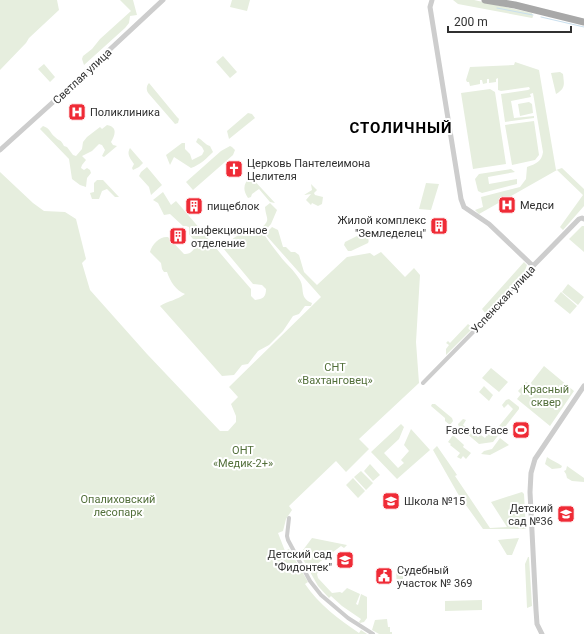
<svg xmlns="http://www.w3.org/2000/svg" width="584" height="634" font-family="Roboto,sans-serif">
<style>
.green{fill:#e6eede}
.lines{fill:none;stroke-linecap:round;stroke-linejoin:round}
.stream{stroke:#c9dfee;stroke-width:1}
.minor{stroke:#cdcdcd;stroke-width:4}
.tertiary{stroke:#cdcdcd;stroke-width:5}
.primary{stroke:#a8a8a8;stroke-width:7}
.labels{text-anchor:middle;stroke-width:4;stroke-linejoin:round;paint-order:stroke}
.street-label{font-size:11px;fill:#303030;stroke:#fff}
.poi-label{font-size:11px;fill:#303030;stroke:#fff;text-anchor:start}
.park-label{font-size:11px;fill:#526f3a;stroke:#fff}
.district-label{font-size:15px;font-weight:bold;letter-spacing:1px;fill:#000;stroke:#fff}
</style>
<rect width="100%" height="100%" fill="#fff"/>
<path class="green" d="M0 0H57L59 10 29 38 26 43 0 70Z
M120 0H133L137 15 130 16 129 23 125 28 84 65 82 59 83 56 92 49 100 39 131 11Z
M232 0H250L247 11 230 7Z
M453 0H474L532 13 533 17 532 18 458 4Z
M223 56 237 72 230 78 216 62Z
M515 62 539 70 556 170 562 168 584 189V206L563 230 560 227 583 195 557 170 479 214 475 210 483 207 481 197 520 187 526 179 527 167C536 164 542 161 543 152L533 93 530 94 531 97 511 101 514 118 534 116V118L505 122 501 94 528 90 530 89 529 87 501 91 498 90V78L496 79V82L489 83V79H487V83L483 84 482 80H480V84L470 86 469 82H467L466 80 470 67 514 65Z
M44 64 55 77 50 82 38 69Z
M560 72 563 74C564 84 566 88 556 94L551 73Z
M149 83 177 117 179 119 178 123 175 124 149 94C146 91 146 86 149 83Z
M490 89 495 92 506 164 473 169 461 93Z
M529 102 532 104 533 113 520 116 518 104Z
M248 113 252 114 255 118 229 139 227 131Z
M534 121 539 155 535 160 512 165 505 125Z
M107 125C118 127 115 135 111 142L113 145 117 146 104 157 102 156 105 150 102 145 99 144 92 151 82 156 86 160 82 165 81 168 84 170 87 168 90 170 91 173 87 178 86 187 80 185 72 179 69 159 40 129 43 126C50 128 50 133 55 137 60 142 60 138 64 146L67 147 73 155 76 156 82 149 83 142 87 137 100 127 102 129Z
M198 138C203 140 204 144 210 146L213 152C207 158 200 165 191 168L174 157 170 165 166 155 182 143H185V149L190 154 192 160 202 155 204 151 202 147 196 142Z
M230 146 232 147 235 150 233 155 193 190 186 182 221 151Z
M130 148 143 163 139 167 133 170 132 168 134 164C131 159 126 155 130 148Z
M147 167 162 185 151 195 149 187 139 176 141 172Z
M511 169 515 172 488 177 489 184 517 179V184L482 193 478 191 475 179 479 174Z
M0 172 33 203 44 211 65 212 76 219 86 259 82 263 90 290 147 354 220 431H228L236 422V416L231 404 238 397 229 387 321 297 265 234 272 227 278 230 283 247H286L291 252H295L299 255 304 272 317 285 347 257 370 253 374 256 381 252 405 277 414 268 420 275 416 342 419 383 359 439 369 449 346 472 336 461 289 506 292 510 286 519 283 531 278 533 285 551 289 549 308 582 305 584C319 605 339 619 359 633L361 630 367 634H0Z
M250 176 275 203 270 202 259 189 252 194 251 197 248 198C242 189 244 184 250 176Z
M97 180H103L119 197H115L107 189 102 191 99 199H92L90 193 94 192V183Z
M426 183 439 184 431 210 419 209Z
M311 184 317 190 314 193 315 195 323 197 322 204 318 206 312 203 311 205 306 200 311 194 304 195 312 190Z
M163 192 171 205 176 201C202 230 225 260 251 289V296L255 300C263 299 266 297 266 289L262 285 253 284 223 248C233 237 243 230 259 230 272 219 266 220 265 207L270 203 277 210 271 224 263 233C268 241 274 248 280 256 286 264 294 270 300 280 305 289 299 298 312 303L311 306H305L299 314 293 316 283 331 269 345 258 351 248 364 242 365 234 375 222 376 160 306C168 301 177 300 185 294 176 291 170 281 167 272H164L162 269 161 263 150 252C152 244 160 236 168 237L184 254C190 255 195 249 197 244L189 234V227L186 226H183L170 214 164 215 158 203 153 200Z
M582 226H584V252L569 239Z
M363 233C367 234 370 240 368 243L351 251H348L344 245 345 242Z
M524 262 527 265 524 273 486 314 482 309Z
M568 284 584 297 578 305 562 292Z
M561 292 577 306 570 314 554 301Z
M468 324 473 328 446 355V349L449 345 446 343 448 341 450 343Z
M544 366 574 391 550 426 517 399 521 394 518 391 526 382 530 384Z
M491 368 508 382 499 392 482 378Z
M484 386 493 395 489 401 479 392Z
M509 399 519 407V409L493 442 479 444 459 427 458 424 463 419 466 420 463 425 478 437 481 435 485 438 488 434 491 436 513 409 508 404 504 408 502 405 506 400Z
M432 404H435L452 418 453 421 450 425 445 421V418L431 406Z
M401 424 404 427 399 439 384 453 398 468 404 463 401 460 409 451 404 445 411 429 430 450 397 479 371 452Z
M453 435 464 445 463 447 471 453 466 459 463 456 461 459 457 457 460 453 450 445 451 444 448 442Z
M500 438 509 445 490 455 481 454 484 451 492 449Z
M437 446 455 472 457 475 455 476 490 528 507 527 491 502 522 492 524 494 526 529H483L458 494 433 450Z
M547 457C552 461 557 462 562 466L561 468 552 469 545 464Z
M370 464 380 475 373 481 364 471Z
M567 466 584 478V482L572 481 567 478 566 474 564 471 566 470Z
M361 471 373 483 366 490 354 477Z
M353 478 365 491 358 498 346 485Z
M312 538 347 545 344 548 341 546 317 564 320 568 317 574 318 578 332 593 340 592 342 593 347 588 360 594 356 604 358 605 361 594 367 597V618L364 622 360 623 359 622 361 619 342 606 331 596 329 598 318 586 300 554Z
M519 538 512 555H507L498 540Z
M528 557H529L532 606 527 608 525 564Z
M408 568V573L403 574V587L397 588 396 569Z
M482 600V610L445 611V601Z
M387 619 388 627H390V632H392V634H379L372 630 375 620Z"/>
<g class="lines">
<path class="stream" d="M497 8 533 15
M541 17 584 27"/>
<path class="minor" d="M423 383 476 329 533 266
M289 518 287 536 288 540 310 581 321 595 348 618 373 634"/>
<path class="tertiary" d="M432 0 430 7 461 199 464 207 489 224 533 266 579 219 582 218 584 219
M0 150 62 94 163 0
M542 634 537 624 536 610 530 492 531 473 535 459 584 386"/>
<path class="primary" d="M485 0 515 5 584 22"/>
</g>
<defs>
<symbol id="hospital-square" viewBox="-11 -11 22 22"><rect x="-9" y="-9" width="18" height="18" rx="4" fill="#ef2b36" stroke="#fff"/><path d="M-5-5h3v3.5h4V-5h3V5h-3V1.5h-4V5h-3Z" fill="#fff"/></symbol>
<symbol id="church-square" viewBox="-11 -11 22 22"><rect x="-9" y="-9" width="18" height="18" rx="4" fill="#ef2b36" stroke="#fff"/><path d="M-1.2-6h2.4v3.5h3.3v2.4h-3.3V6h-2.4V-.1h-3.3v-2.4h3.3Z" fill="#fff"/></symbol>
<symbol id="building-square" viewBox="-11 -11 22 22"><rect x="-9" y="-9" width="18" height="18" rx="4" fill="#ef2b36" stroke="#fff"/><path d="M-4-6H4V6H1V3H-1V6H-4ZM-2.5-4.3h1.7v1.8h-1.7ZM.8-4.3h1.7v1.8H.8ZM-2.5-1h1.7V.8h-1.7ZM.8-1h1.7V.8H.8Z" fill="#fff"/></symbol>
<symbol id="stadium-square" viewBox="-11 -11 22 22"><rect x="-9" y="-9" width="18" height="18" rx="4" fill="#ef2b36" stroke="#fff"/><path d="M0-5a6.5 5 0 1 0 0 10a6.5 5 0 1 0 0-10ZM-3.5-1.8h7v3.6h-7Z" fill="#fff"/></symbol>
<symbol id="school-square" viewBox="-11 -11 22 22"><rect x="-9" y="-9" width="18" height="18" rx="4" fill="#ef2b36" stroke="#fff"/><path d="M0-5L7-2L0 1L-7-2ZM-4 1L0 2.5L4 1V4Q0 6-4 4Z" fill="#fff"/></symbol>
<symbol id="civic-square" viewBox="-11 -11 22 22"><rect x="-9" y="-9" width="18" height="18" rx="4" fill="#ef2b36" stroke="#fff"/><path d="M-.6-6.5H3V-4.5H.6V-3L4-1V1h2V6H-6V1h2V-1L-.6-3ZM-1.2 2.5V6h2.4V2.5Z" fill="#fff"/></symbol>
</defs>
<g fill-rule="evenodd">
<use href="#hospital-square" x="67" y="102" width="20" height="20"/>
<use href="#church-square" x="224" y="159" width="20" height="20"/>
<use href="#hospital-square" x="497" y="195" width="20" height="20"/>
<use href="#building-square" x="184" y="196" width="20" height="20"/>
<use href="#building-square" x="429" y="216" width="20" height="20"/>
<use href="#building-square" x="168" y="226" width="20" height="20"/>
<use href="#stadium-square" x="511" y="420" width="20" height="20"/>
<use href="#school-square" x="381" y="491" width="20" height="20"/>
<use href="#school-square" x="556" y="504" width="20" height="20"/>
<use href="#school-square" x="335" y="550" width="20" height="20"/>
<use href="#civic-square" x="374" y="566" width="20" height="20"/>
</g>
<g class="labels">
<g class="street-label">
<text transform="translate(82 76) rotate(-43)" y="4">Светлая улица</text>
<text transform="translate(503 299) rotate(-47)" y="4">Успенская улица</text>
</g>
<g class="poi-label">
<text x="90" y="116">Поликлиника</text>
<text x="247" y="167">Церковь Пантелеимона<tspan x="247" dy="13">Целителя</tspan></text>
<text x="520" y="209">Медси</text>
<text x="207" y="210">пищеблок</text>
<text x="426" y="224" text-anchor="end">Жилой комплекс<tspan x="426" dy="13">"Земледелец"</tspan></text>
<text x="191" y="234">инфекционное<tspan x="191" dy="13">отделение</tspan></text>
<text x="508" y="434" text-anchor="end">Face to Face</text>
<text x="404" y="505">Школа №15</text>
<text x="553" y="512" text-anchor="end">Детский<tspan x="553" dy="13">сад №36</tspan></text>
<text x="332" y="558" text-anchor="end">Детский сад<tspan x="332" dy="13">"Фидонтек"</tspan></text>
<text x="397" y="574">Судебный<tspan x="397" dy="13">участок № 369</tspan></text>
</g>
<g class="park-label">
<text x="335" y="371">СНТ<tspan x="335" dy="13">«Вахтанговец»</tspan></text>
<text x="546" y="393">Красный<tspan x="546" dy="13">сквер</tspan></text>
<text x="243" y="454">ОНТ<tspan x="243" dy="13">«Медик-2+»</tspan></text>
<text x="118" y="503">Опалиховский<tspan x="118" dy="13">лесопарк</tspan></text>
</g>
<g class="district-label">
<text x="401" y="133">СТОЛИЧНЫЙ</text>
</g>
</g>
<path d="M448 26v6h123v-6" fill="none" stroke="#303030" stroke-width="2"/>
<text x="454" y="26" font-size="12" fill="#303030" stroke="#ffffff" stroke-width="3" paint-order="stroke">200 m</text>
</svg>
